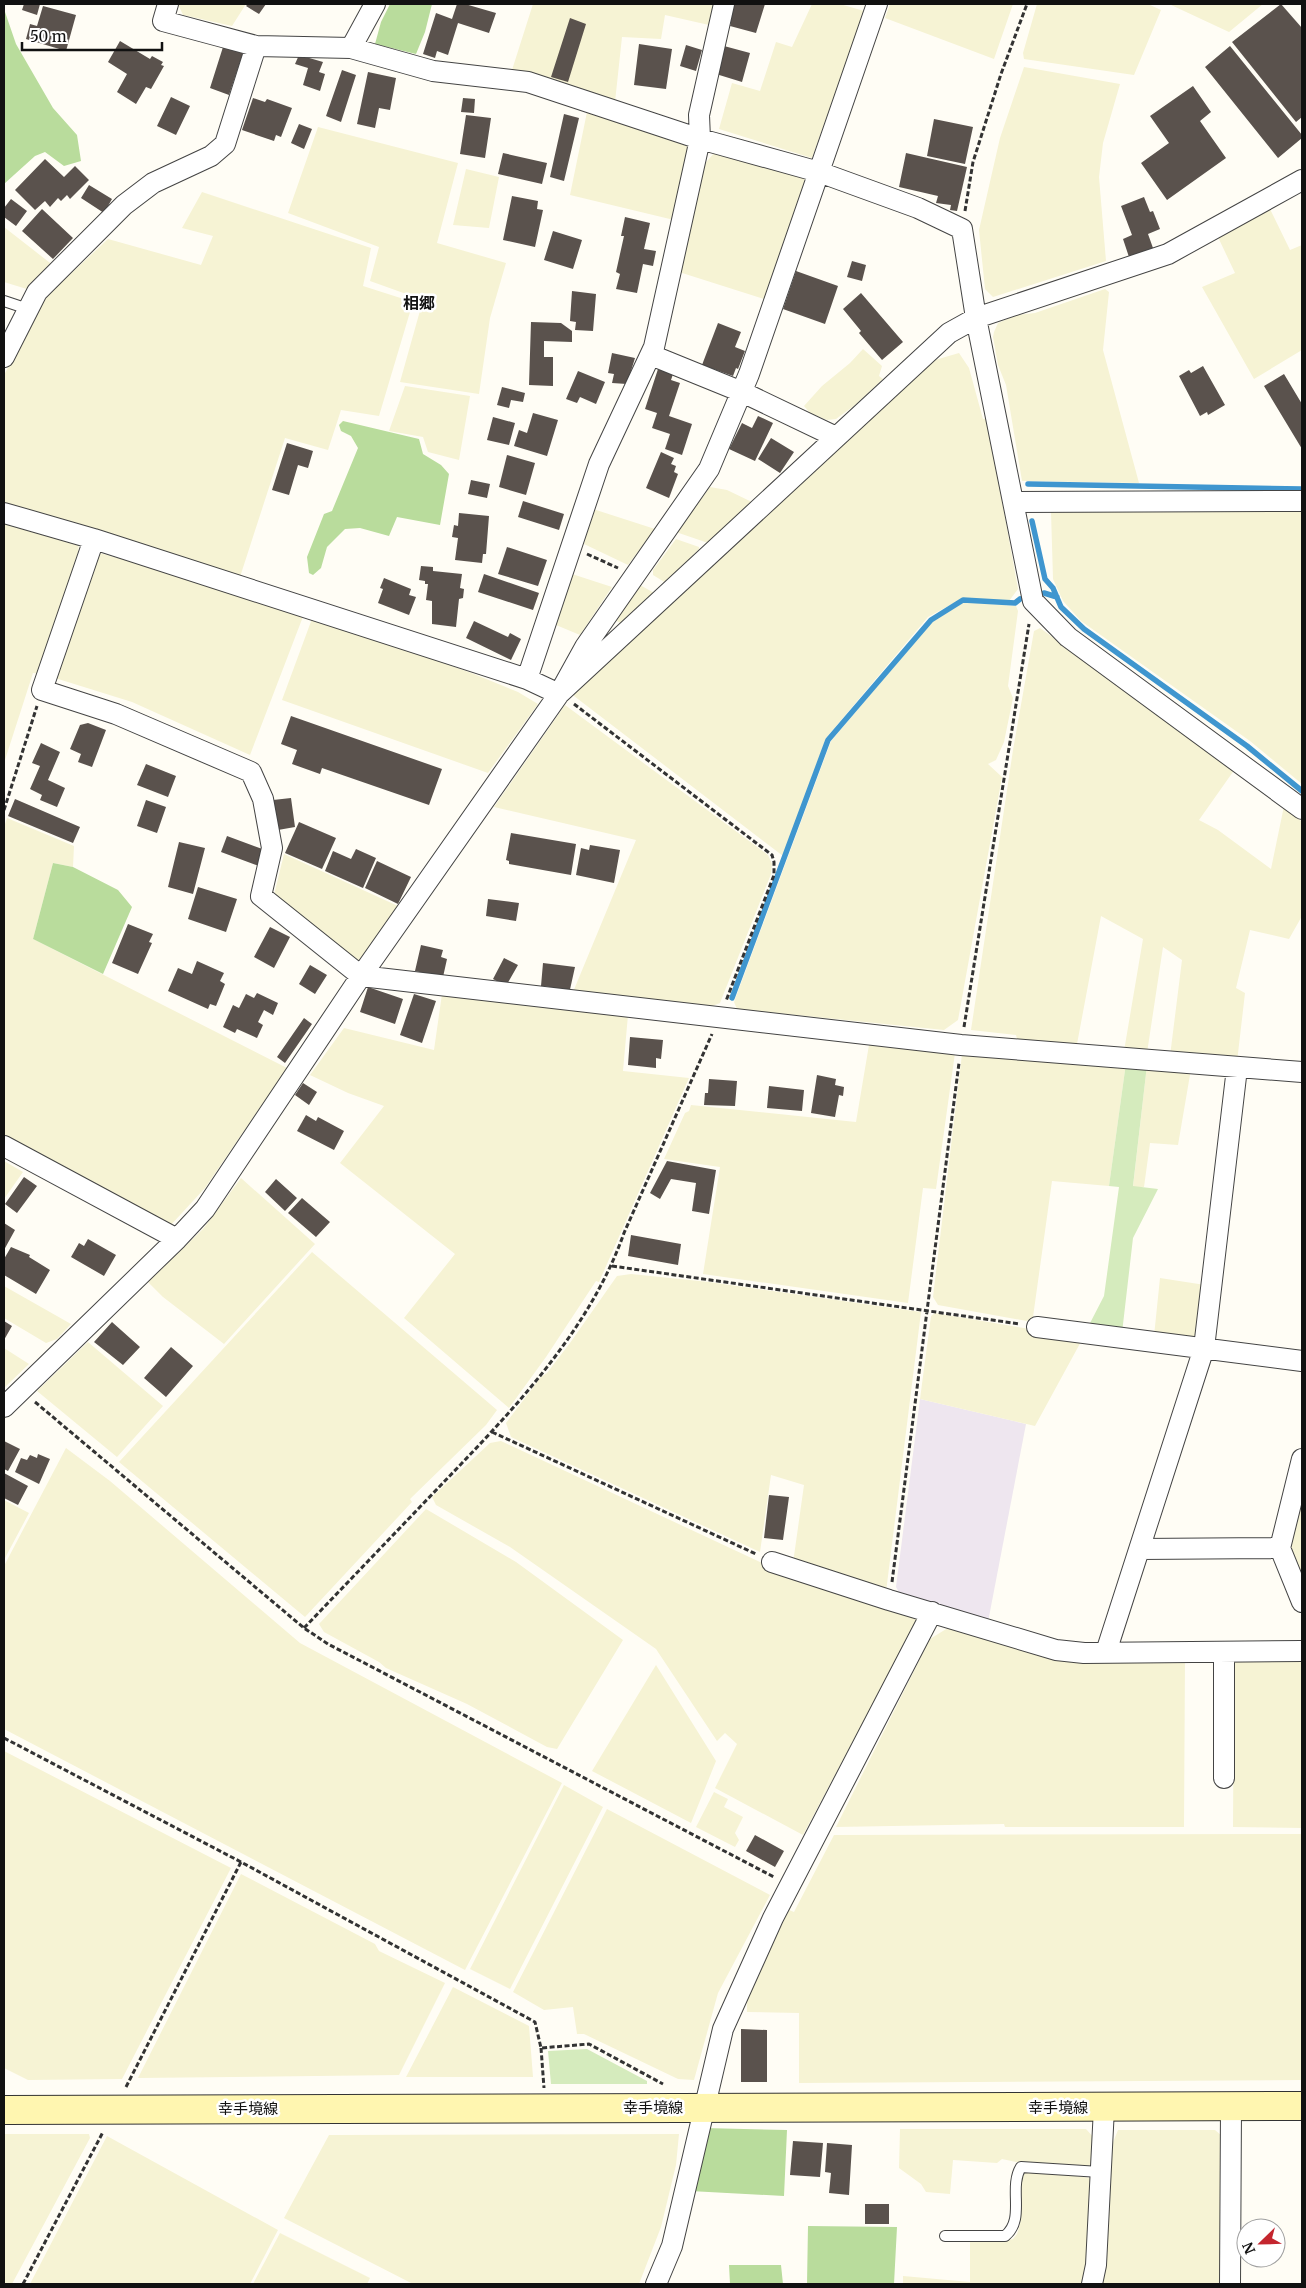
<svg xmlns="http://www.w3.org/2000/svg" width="1306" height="2288" font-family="Merriweather,'Noto Sans JP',serif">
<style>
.industrial{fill:#eee6ef}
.farmland{fill:#f6f3d4}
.green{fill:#d5ebbd}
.forest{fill:#b9dc9c}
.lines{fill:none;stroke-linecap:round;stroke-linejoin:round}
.stream{stroke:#3f96cf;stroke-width:5.5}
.building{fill:#5a524d}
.lane-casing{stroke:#444;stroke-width:12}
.street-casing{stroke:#444;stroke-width:22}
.secondary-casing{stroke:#333;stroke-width:30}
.path{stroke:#333;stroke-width:3;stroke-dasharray:5 2.5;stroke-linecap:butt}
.lane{stroke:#fff;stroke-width:10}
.street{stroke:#fff;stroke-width:20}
.secondary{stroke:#fff6b0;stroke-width:28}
.labels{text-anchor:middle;stroke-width:5;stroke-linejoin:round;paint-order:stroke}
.street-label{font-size:15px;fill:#111;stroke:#fff}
.neighbourhood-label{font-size:16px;font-weight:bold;fill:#111;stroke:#fff}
</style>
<rect width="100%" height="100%" fill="#fffdf5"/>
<path class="industrial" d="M920 1399 1026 1424 988 1622 901 1596 896 1587Z"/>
<path class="farmland" d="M178 4H246L232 26 183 15Z
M533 4H715L709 25 665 15 661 39 622 37 615 102 512 70Z
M812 4H840L864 11 812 158 719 129 732 83 760 91 776 42 792 47Z
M890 4H1013L994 59 885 18Z
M1037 4H1148L1161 10 1134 75 1024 59 1023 53Z
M1169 4H1263L1229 32Z
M1024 67 1120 84 1103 143 1099 177 1106 261 993 297 985 289 979 230 1000 138Z
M587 112 686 143 689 153 674 220 570 195Z
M318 127 458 163 437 243 506 263 490 318 479 394 400 382 423 300 370 281 379 247 288 213Z
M715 152 802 173 805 180 764 299 679 272 701 168Z
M466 169 499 177 489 228 453 225Z
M202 192 371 248 363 286 413 302 379 416 341 410 328 450 285 438 240 577 4 505V375L46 297 108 239 201 265 213 236 182 228Z
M1269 207 1290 250 1302 245V350L1254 379 1202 287 1235 273 1217 235Z
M4 227 54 266 30 290 4 282Z
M1105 289 1109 292 1103 350 1139 483 1022 481 1006 385 998 365 993 337 994 332 998 323 1005 320 1017 315 1035 313Z
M863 349 882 366 879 376 883 379 855 405 836 419 827 420 810 413 804 406 822 386 850 363Z
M959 353 969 368 983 419 987 418 1018 589 1009 601 963 598 928 617 826 738 783 856 574 696V692L935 360Z
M405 386 470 396 459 460 428 452 423 437 389 431Z
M710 487 727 490 754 503 708 543 676 532 698 500 702 498Z
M593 509 655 529 628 565 584 544Z
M1302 511V784L1250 741 1081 621 1063 601 1053 579 1051 512Z
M4 520 79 543 78 552 40 674 33 673 4 763Z
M676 539 699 547V549L666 583 653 575V570Z
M96 552 176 574 304 614 250 755 132 702 55 678Z
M572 574 612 587 580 635 556 625 555 622Z
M640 585 656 594 622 624 615 620Z
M964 602 1016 606 1018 611 1008 686 1013 698 1004 742 996 760 988 764 1002 777 958 1020 944 1030 737 1009 734 1002 831 741 932 622Z
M313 616 474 674 518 692 538 704 488 773 282 700Z
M1040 628 1235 769 1199 820 1218 830 1271 869 1284 806 1302 822V916L1289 939 1250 930 1236 988 1245 993 1237 1062 1170 1056 1182 960 1163 947 1147 1053 1124 1051 1143 939 1101 916 1077 1044 1017 1039 1016 1035 971 1030 1013 750 1034 631Z
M565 705 768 855 772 864 771 874 720 1003 709 1007 573 992 636 840 494 807Z
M7 818 74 846 73 867 53 863 33 939 287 1068 205 1188 169 1227 4 1139V827Z
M284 854 398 906 360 961 272 903Z
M442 994 628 1015 623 1071 689 1078 599 1282 596 1281 546 1357 509 1408 404 1318 455 1254 340 1163 384 1106 348 1093 310 1075 344 1028 434 1050Z
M870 1039 955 1053 936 1189 923 1188 908 1303 703 1274 720 1167 664 1159 685 1113 689 1111 691 1105 856 1122Z
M962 1054 1126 1063 1109 1186 1052 1181 1033 1317 1027 1321 938 1305 933 1297Z
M1147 1065 1191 1069 1178 1145 1150 1143 1144 1187H1133Z
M4 1161 23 1172 4 1199Z
M241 1178 315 1244 224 1344 163 1297 148 1282 203 1229Z
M312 1252 497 1410 486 1425 410 1499 412 1502 305 1617 119 1462Z
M631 1274 709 1282 921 1312 886 1592 793 1563 804 1485 771 1475 760 1552 511 1437 506 1423 541 1377 547 1373 570 1343 617 1276Z
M1160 1278 1205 1285 1199 1336 1193 1342 1154 1336Z
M4 1286 71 1324 57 1339 46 1343 4 1318Z
M935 1313 1083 1338 1035 1426 920 1399 931 1316Z
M88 1342 163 1406 117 1457 37 1391Z
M4 1348 29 1364 4 1388Z
M501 1441 760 1562 907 1611 919 1617 803 1835 715 1788 737 1744 725 1733 717 1741 656 1649 510 1547 436 1505 432 1497 490 1443Z
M66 1448 110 1481 300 1643 562 1783 465 1970 4 1729V1566Z
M1302 1489V1582L1288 1548Z
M4 1500 29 1513 4 1560Z
M426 1509 516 1562 623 1640 557 1749 547 1747 467 1704 386 1668 379 1662 324 1632 319 1624Z
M951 1626 1185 1659 1184 1827H1005L1004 1824 836 1827 930 1639Z
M1234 1660H1302V1828L1233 1827Z
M656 1665 716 1761 691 1823 592 1771Z
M4 1751 231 1868 122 2079 28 2080 4 2068Z
M564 1785 603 1807 510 1989 470 1969Z
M714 1792 728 1799 724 1807 743 1817 735 1833 739 1840 735 1847 696 1827Z
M607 1809 770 1895 718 1993 694 2080 678 2079 584 2034H577L573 2007 544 2010 513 1992Z
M1302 1834V2080L799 2083V2013L747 2012V1990L789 1910 794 1912 834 1835Z
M241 1874 375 1944 379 1951 445 1983 399 2075 138 2078Z
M453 1987 529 2026 533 2077H406Z
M900 2129H1086L1095 2139 1094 2164 1086 2167 1016 2162 1002 2159 997 2163 953 2160 950 2194 926 2192 921 2184 899 2168Z
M1118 2130H1215L1222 2136 1223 2284H1103L1112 2145Z
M4 2134H89L90 2138 12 2284H4Z
M679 2134 676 2165 661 2227 639 2284H413L284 2218 329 2135Z
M107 2136 278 2230 250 2284H30Z
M1029 2170 1091 2178 1086 2284H903V2276L970 2282V2240L1005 2241 1013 2239 1017 2234 1020 2225 1021 2179 1026 2171Z
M280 2233 370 2278 367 2284H253Z"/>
<path class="green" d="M1126 1063 1147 1065 1133 1186 1158 1189 1133 1238 1122 1333 1088 1327 1104 1296 1119 1187 1109 1186Z
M587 2049 647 2081V2084H551L548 2051Z"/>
<path class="forest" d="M390 4H432L425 32 416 54 375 44 381 22Z
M4 9 16 44 53 108 77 135 81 161 64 166 45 152 35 156 4 184Z
M343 421 419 439 423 454 441 465 449 474 440 525 397 517 389 536 360 528 345 529 327 547 321 568 313 575 309 573 307 557 324 514 332 511 358 448 351 436 341 431 339 425Z
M53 863 73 867 118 890 132 907 103 974 33 939Z
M704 2128 787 2130 784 2196 690 2191Z
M808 2226 897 2227 894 2284H807Z
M729 2265H781L783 2284H730Z"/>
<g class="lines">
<path class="stream" d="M1028 484 1302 489
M1032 521 1045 579 1053 588 1061 607 1084 629 1247 746 1302 791
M1044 593 1057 597
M732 998 828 740 931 620 963 600 1015 603 1020 599"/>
</g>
<path class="building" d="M24 4H40L37 15 22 10Z
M248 4H266L259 14 246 6Z
M457 4H465L496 13 489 33 458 23 448 55 437 51 435 58 423 54 436 13 452 19Z
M734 4H765L756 33 730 26 731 23H728Z
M1281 4 1302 28V117L1296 122 1232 42Z
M43 6 76 15 66 51 26 39 30 24 37 26Z
M570 18 586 24 568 82 551 77Z
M120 41 150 59 152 56 163 62 161 65 164 66 151 89 146 87 136 104 117 92 127 74 108 62Z
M639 44 672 49 666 89 634 85Z
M686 45 702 50 696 71 680 66Z
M724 46 750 53 742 82 716 74Z
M1230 46 1302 135V138L1278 158 1205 67Z
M223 47 243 53 229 95 210 88Z
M299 55 323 62 319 72 325 74 320 91 303 85 308 68 295 64Z
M342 70 356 75 341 122 326 116Z
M368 72 396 78 390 110 379 108 375 128 357 124Z
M1193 86 1211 112 1200 121 1226 158 1167 200 1141 163 1169 143 1150 116Z
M171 97 190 106 176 135 157 126Z
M253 98 265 102 267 99 292 108 281 137 276 135 274 141 242 130Z
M463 98 475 99 474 113 461 112Z
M564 114 579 118 564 181 550 177Z
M466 115 491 118 485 158 460 154Z
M934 119 973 127 965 164 927 156Z
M299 124 312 129 304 149 291 143Z
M503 153 547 163 542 184 498 174Z
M906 153 967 167 957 211 950 210 951 205 936 203 938 196 899 187Z
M45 159 64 177 75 166 89 180 70 199 67 195 61 201 58 198 50 207 45 201 35 210 15 190Z
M89 185 112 199 104 213 81 198Z
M512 196 538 201 537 209 543 210 535 247 503 240Z
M1144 197 1150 212 1153 211 1160 229 1148 234 1153 248 1129 257 1123 239 1132 235 1121 206Z
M11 199 27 211 16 226 4 217V208Z
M42 209 73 238 53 259 22 231Z
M625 217 650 223 644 249 656 251 653 266 643 264 637 293 616 289 620 274 616 272 624 236H621Z
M553 231 582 240 573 269 544 260Z
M852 261 866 265 862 281 847 277Z
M796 271 838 286 825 324 783 309Z
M572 291 596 294 593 331 575 330 576 322 570 321Z
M861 293 903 342 882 360 859 333 861 331 843 309Z
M531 322 561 323 572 331V342L544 341V357H553V386L529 385Z
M718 323 741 332 735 347 745 351 738 369 736 368 733 376 702 365Z
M612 353 635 358 627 384 612 383 614 374 608 373Z
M1203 366 1225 405 1208 415 1207 412 1200 416 1179 376 1189 370 1191 373Z
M658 369 673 374 671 380 680 383 669 416 692 424 682 455 665 449 670 434 652 428 657 413 645 409Z
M578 371 605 382 596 404 580 397 577 403 566 399Z
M1284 374 1302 404V449L1264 386Z
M502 387 525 393 523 402 511 400 509 408 497 405Z
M533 413 558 420 547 456 514 446 519 430 527 433Z
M758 416 773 423 755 461 729 449 742 423 752 428Z
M493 417 515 423 509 445 487 440Z
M771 438 794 452 780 473 758 459Z
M287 443 313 451 308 468 298 465 289 495 272 490Z
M661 452 674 458 671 464 676 466 674 472 678 474 669 498 646 488Z
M507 455 535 463 526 495 499 487Z
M471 480 490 484 487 498 468 494Z
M523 501 564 514 559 530 518 517Z
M459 513 489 516 486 554H483L482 563 455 560 458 538 452 537 454 525 458 526Z
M507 547 547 560 538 586 498 574Z
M421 566 433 567V571L462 574 460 588 464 589 463 598 459 599 456 627 432 624V601L426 600 428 584H425V581L419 580Z
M484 574 539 593 533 610 478 592Z
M384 578 411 589 409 595 416 597 409 615 378 603 383 589 380 588Z
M474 621 508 637 510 633 521 639 511 660 466 638Z
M291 716 442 769 429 805 322 768 320 774 292 764 297 750 281 744Z
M88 723 106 730 92 767 78 762 81 754 70 749 80 725Z
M41 743 60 752 48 780 65 788 57 807 40 800 42 795 30 789 40 766 32 763Z
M146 764 176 776 168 797 137 785Z
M291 798 295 827 278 830 273 800Z
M15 799 80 827 73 843 8 816Z
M146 800 166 807 157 833 137 826Z
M299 822 336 838 322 869 285 853Z
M511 833 576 844 571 875 509 864V861L506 860Z
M227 836 265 850 259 866 221 852Z
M179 842 205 848 193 894 168 887Z
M590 845 620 850 614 883 576 875 581 848 589 850Z
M356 849 376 858 363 888 325 871 333 851 351 859Z
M377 861 411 877 398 904 365 888Z
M198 887 237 899 226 932 188 919Z
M488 899 519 903 516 921 486 916Z
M128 924 153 934 149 942 152 943 138 974 112 963Z
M270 927 290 937 274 968 254 957Z
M421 945 443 950 441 957 447 959 443 977 415 971Z
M504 958 518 965 506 986 493 979Z
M197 961 224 973 220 981 225 984 216 1006 210 1004 208 1009 168 991 178 968 192 974Z
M543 963 575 967 569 994 549 991 550 987 541 986Z
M310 965 327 975 315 994 299 984Z
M368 987 403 999 395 1024 360 1012Z
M257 993 278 1003 273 1015 264 1010 258 1022 263 1025 257 1038 237 1029 235 1033 223 1027 233 1005 239 1008 246 994 254 998Z
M414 994 436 1001 422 1043 400 1035Z
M304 1018 312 1024 285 1063 277 1057Z
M630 1037 663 1040 661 1059 656 1058V1068L628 1065Z
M817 1075 836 1079 835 1085 844 1087 843 1096 839 1095 835 1117 811 1113Z
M709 1079 737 1081 735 1106 704 1105 705 1093H708Z
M303 1083 317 1092 309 1105 295 1095Z
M769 1086 804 1090 802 1111 767 1108Z
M306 1115 316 1121 318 1117 344 1131 334 1150 297 1131Z
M667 1161 716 1170 709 1214 692 1211 696 1183 671 1179 660 1199 650 1193Z
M24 1177 37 1186 17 1213 5 1204Z
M276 1179 297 1198 285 1211 265 1192Z
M302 1198 330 1222 316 1237 288 1213Z
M4 1223 15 1230 4 1250Z
M631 1235 681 1244 678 1265 628 1256Z
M88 1239 116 1255 104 1276 71 1257 79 1243 84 1246Z
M11 1247 30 1255 29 1257 50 1270 36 1294 4 1275V1259Z
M4 1321 12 1326 4 1340Z
M112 1322 140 1347 123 1365 94 1342Z
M171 1347 193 1366 166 1397 144 1378Z
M4 1441 20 1449 8 1471 4 1469Z
M38 1454 50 1459 39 1484 15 1472 21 1458 27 1460 30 1455 37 1458Z
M4 1473 28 1486 18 1505 4 1498Z
M769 1495 789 1497 783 1540 764 1538Z
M755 1835 784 1851 775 1867 746 1851Z
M741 2029 767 2030V2082H741Z
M793 2141 823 2143 820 2177 790 2175Z
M827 2143 852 2145 849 2195 829 2193 831 2173 825 2172Z
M865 2204H889V2224H865Z"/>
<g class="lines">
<defs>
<path id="lane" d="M4 301 28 309
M945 2236H1005C1026 2219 1008 2188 1021 2167L1100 2172"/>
<path id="street" d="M168 4 163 21 256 46 351 48 433 71 528 82 700 139 819 172 918 208 962 229 976 318 1033 601 1068 637 1302 809
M351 48 375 4
M651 355 742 392 836 437
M4 357 37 292 124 205 153 183 211 156 225 144 256 46
M1014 502 1302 501
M4 513 94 539 527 679 559 694 585 647 709 469 749 374 877 4
M94 539 42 690 116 714 251 772 263 799 272 848 261 896 361 976 961 1045 1302 1072
M527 679 599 464 654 347 700 139 699 115 724 4
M4 1146 177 1239
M1037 1327 1302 1361
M4 1407 177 1239 205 1209 361 976 559 694 949 333 976 318 1168 254 1302 180
M1302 1459 1280 1548 1302 1602
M1140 1549 1280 1548
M772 1562 889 1600 1056 1650 1084 1653 1302 1651
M1106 1652 1204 1348 1237 1068
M1224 1778V1652
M656 2284 672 2246 723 2029 773 1918 932 1612
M1092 2284 1096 2265 1104 2108
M1230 2284 1231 2108"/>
<path id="secondary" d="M4 2110 1302 2106"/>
</defs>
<use href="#lane" class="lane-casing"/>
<use href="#street" class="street-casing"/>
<use href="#secondary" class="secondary-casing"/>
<path class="path" d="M965 211 973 162 1001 74 1027 4
M587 554 618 568
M574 704 772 855 774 862V875L726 1001
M4 810 37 706
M964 1027 1029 624
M612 1266 1020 1324
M35 1402 304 1628 328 1644 774 1877
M492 1432 756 1554
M892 1582 959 1063
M304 1628C350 1580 395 1533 441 1485 512 1411 589 1332 624 1233L712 1034
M4 1738 241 1862 535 2022 541 2048 589 2044 663 2084
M541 2048 544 2088
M126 2087 241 1862
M23 2284 103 2132"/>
<use href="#lane" class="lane"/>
<use href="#street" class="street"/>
<use href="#secondary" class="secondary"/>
</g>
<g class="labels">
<g class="street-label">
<text x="653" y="2113">幸手境線</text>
<text x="1058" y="2113">幸手境線</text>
<text x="248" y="2114">幸手境線</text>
</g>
<g class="neighbourhood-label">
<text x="419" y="309">相郷</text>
</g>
</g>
<rect width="1306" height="2288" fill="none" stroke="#111111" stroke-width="10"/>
<g transform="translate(1261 2243) rotate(247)"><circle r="24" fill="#ffffff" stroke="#a0a0a0"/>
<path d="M0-4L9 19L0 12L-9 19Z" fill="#c4262e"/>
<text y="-8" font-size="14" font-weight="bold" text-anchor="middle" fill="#111111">N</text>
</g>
<path d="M22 42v8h140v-8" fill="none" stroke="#111111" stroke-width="2.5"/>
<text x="30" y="42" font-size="15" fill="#111111" stroke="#ffffff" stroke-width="4" paint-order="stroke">50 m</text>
</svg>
